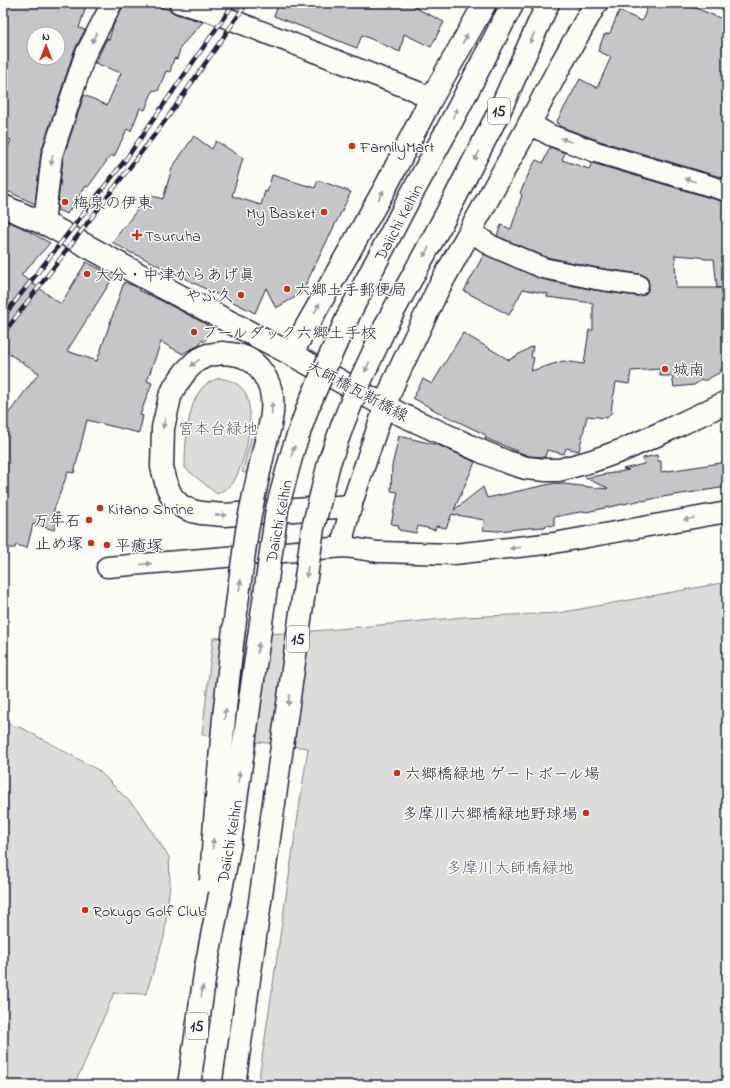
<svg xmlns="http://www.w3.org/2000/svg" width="730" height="1088" font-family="'Indie Flower','Klee One',sans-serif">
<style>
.green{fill:#dddcdb;stroke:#807f8b}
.building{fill:#c6c6c8;stroke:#22223b;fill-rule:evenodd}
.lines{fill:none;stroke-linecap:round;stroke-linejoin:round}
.street-casing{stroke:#22223b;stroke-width:23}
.secondary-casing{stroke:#22223b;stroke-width:25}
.highway-casing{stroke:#22223b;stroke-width:25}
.street{stroke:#fdfcf7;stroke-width:20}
.secondary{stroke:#fdfcf7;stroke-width:22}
.highway{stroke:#fdfcf7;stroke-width:22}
.rail-casing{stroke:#22223b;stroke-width:4.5}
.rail{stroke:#fdfcf7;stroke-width:3;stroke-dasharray:9;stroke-linecap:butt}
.highway-bridge-casing{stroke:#22223b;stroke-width:25;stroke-linecap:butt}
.highway-bridge{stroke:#fdfcf7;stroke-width:22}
.oneway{fill:#9a9aa2}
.poi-dot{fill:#c8321e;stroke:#fdfcf7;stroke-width:1.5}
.labels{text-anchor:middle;stroke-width:3;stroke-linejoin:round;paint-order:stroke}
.shield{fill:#fdfcf7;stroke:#646373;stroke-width:1}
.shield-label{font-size:15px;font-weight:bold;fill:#22223b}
.poi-label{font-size:16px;fill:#22223b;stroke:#fdfcf7;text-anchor:start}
.street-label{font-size:16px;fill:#22223b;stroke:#fdfcf7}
.park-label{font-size:16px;fill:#5a5a6b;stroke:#fdfcf7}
</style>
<rect width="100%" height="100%" fill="#fdfcf7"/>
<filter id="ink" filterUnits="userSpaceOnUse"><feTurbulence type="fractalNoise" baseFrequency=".025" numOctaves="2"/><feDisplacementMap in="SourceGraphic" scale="8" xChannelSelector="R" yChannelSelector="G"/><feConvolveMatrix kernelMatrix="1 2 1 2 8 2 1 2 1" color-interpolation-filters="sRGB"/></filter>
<g filter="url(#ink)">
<path class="green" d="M220 378C229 380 239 383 244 391 257 411 246 459 235 479 234 481 233 484 230 486 227 489 221 491 217 494L185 468C185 446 187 395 208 383 212 381 216 379 220 378Z
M251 438 261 440 252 475 242 472Z
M727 582V1085H258L308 748 202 735 213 638 327 630 464 617 559 613Z
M3 722 24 729 98 770 137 809 169 857 170 884 164 937 146 994 114 993 82 1069 73 1085H3Z"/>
<path class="building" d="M3 3H87L79 28 85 30 74 51 41 152 35 204 3 189V158L11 140 3 137ZM34 34H58V58H34Z
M123 3H144L170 10 176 14 203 22 181 46 177 59 174 58 170 72 166 71 158 91 153 90 145 110 140 108 131 131 127 129 114 157 111 155 88 187 86 186 67 214 57 210 63 158 84 95 107 105 121 73 95 63 107 38 109 40 113 26 122 8Z
M279 3H415L414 7 444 22 431 47 404 34 400 52 362 35 357 48 274 16Z
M649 3H684L727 21V179L600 141 559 126V124L556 123 580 79 597 88 611 57 598 51 604 35 610 33 619 11 642 21Z
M194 136 212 149 216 141 243 158 232 196 261 205 265 191 267 192 272 175 315 188 318 180 351 192 301 294 276 308 266 288 255 313 231 301V300L214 293 133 253V254L112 242 149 195 163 199 172 168Z
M550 147 565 153 562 160 589 169 592 163 724 202H727V287L717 288 714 259H704L700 257 675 255 676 288H727V369H721L719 373 706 380H702L694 385 674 387 672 376H660V369L631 371 629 384 616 382 614 395 613 396 611 413 607 418 587 416 579 451 566 448 564 454 547 450 545 457 529 456 485 438 486 435 438 412 413 398 423 379 432 384 463 333 509 360 533 346 531 357 534 358 531 371 563 361 584 364 589 330H593V303L547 297 548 294 523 289 509 315 464 291 484 254 541 279 594 290 636 296 643 295 647 292 649 286 648 280 645 276 640 274 598 268 546 257 497 236 501 225 511 229 522 195 520 193 530 171 536 160 543 163Z
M3 220 19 226 50 243 21 275 61 304 86 262 114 276 67 351 97 361 124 282 139 288 138 290 152 296 206 324V325L212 329 204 342 202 340 198 346 187 351 183 354 161 342 147 381 152 383 140 415 143 416 139 433 87 420 74 473 68 472 53 512 59 513 54 530 33 524 27 548 16 545 15 548H3V428L8 414 39 373 3 350Z
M399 436 438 445 475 462 454 510 483 487 487 498 555 483 607 489 608 488 585 478 629 470 623 469 644 464 643 458 657 455 658 461H661V472L727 462V487L662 497 643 501 642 500 586 512 585 511 554 517V526L546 525 545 527 528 528 498 531 483 530 484 520 452 514 446 528 436 526 435 530 418 526 416 533 399 530 398 525 391 524 398 492 391 491 392 466Z"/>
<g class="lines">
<defs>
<path id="street" d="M179 3 214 13 418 92 430 101
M529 123 550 135 596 152 727 191
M44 223 52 155 85 55 112 3
M470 231 492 246 543 268 596 279 638 285
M344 547V534L351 506 385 405
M107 567 344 547 353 548 378 552 454 554 554 543 727 512"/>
<path id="secondary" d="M3 206 52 227 153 282 291 354 398 413 483 452 507 462 526 468 546 470H559L592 461 623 450 670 429 727 402
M385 405 394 382 438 289 525 132 560 66 596 3"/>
<path id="highway" d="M410 197 446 132 513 3
M445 217 499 112 548 3
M223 353 208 355 196 361 186 371 175 386 170 397 163 428 162 467 167 486 172 497 181 506 192 511 201 513 224 515 351 506
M291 354 385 188 430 101 485 3
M189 1085 206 967"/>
</defs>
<use href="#street" class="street-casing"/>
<use href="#secondary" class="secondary-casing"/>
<use href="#highway" class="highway-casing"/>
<use href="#street" class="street"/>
<use href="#secondary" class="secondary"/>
<use href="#highway" class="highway"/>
<defs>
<path id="rail" d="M3 317 126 159 234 3
M3 334 168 117 247 3"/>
</defs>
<use href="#rail" class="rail-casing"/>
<use href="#rail" class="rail"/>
<defs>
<path id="highway-bridge" d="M211 881C218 764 230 647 247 531 252 502 259 473 265 445 269 430 274 413 272 397 270 381 259 363 244 357 237 354 230 354 223 353
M206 967 230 843 277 509 293 450 308 407 327 363 350 312 410 197
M234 1085 313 528 329 463 344 421 362 377 388 321 445 217"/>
</defs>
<use href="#highway-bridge" class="highway-bridge-casing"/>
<use href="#highway-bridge" class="highway-bridge"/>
</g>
<defs><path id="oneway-solid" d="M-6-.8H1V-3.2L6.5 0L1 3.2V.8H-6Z"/></defs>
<g class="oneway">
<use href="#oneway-solid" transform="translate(94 38) rotate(117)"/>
<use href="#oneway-solid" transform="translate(532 38) rotate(115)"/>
<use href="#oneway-solid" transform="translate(465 39) rotate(-60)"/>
<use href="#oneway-solid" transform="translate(455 113) rotate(-63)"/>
<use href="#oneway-solid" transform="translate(566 140) rotate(-159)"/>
<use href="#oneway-solid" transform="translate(477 156) rotate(117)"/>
<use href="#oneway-solid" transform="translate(52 160) rotate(99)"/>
<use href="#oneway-solid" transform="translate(690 180) rotate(-163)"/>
<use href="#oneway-solid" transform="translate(381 195) rotate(-61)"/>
<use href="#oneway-solid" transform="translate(426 252) rotate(119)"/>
<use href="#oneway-solid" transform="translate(317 308) rotate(-61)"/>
<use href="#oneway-solid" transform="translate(195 363) rotate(141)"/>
<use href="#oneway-solid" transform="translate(367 367) rotate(115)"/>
<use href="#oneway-solid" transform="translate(272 408) rotate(-87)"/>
<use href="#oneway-solid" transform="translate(164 423) rotate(101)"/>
<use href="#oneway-solid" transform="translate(293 451) rotate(-73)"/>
<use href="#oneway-solid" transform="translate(221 515) rotate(1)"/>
<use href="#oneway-solid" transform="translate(689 519) rotate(170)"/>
<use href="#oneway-solid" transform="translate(515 548) rotate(174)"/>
<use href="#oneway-solid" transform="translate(146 564) rotate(-5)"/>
<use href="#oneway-solid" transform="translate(307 572) rotate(98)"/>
<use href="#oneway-solid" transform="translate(240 585) rotate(-82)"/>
<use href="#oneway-solid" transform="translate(258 648) rotate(-82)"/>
<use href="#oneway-solid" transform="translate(289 700) rotate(98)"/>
<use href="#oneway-solid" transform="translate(225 714) rotate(-84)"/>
<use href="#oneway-solid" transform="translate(239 777) rotate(-82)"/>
<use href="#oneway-solid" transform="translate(213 844) rotate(-86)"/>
<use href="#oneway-solid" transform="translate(202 991) rotate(-82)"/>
</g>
</g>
<g class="poi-dot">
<circle cx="352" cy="146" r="4"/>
<circle cx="65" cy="202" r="4"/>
<circle cx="324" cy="212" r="4"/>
<path d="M135 229h4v4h4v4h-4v4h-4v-4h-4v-4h4z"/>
<circle cx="87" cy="274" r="4"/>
<circle cx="287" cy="289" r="4"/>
<circle cx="241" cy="295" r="4"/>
<circle cx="194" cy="332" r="4"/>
<circle cx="665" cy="369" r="4"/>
<circle cx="100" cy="508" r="4"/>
<circle cx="89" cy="520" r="4"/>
<circle cx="91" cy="543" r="4"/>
<circle cx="107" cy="545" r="4"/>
<circle cx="397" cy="773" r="4"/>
<circle cx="586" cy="813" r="4"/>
<circle cx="85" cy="910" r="4"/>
</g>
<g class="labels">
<g class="shield">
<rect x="488" y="98" width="22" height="26" rx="3"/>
<rect x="287" y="626" width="22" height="26" rx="3"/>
<rect x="186" y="1013" width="22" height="26" rx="3"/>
</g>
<g class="shield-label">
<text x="499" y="116">15</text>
<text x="298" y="644">15</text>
<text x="197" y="1031">15</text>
</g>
<g class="poi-label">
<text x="360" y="152">FamilyMart</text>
<text x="73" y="208">梅泉の伊東</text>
<text x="316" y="218" text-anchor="end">My Basket</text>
<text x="145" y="241">Tsuruha</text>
<text x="95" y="280">大分・中津からあげ眞</text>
<text x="295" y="295">六郷土手郵便局</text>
<text x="233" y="301" text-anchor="end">やぶ久</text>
<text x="202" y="338">プールダック六郷土手校</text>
<text x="673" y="375">城南</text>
<text x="108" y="514">Kitano Shrine</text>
<text x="81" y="526" text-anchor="end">万年石</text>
<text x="83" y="549" text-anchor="end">止め塚</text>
<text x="115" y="551">平癒塚</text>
<text x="405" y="779">六郷橋緑地 ゲートボール場</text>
<text x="578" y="819" text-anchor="end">多摩川六郷橋緑地野球場</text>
<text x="93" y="916">Rokugo Golf Club</text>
</g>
<g class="street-label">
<text transform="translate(398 222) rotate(-62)" y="6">Daiichi Keihin</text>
<text transform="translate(358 390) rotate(28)" y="6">大師橋瓦斯橋線</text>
<text transform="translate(278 521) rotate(-79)" y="6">Daiichi Keihin</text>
<text transform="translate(229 841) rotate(-80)" y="6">Daiichi Keihin</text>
</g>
<g class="park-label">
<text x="218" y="434">宮本台緑地</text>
<text x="510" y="873">多摩川大師橋緑地</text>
</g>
</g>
<rect width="730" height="1088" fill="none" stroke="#fdfcf7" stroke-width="16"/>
<rect x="8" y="8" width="714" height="1072" fill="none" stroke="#22223b" stroke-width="1.5" filter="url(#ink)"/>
<g transform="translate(46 46)"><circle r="19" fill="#fdfcf7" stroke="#a5a5ac"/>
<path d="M0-3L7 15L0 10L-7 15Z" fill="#c8321e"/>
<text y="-6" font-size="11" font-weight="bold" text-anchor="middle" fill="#22223b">N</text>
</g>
</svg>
